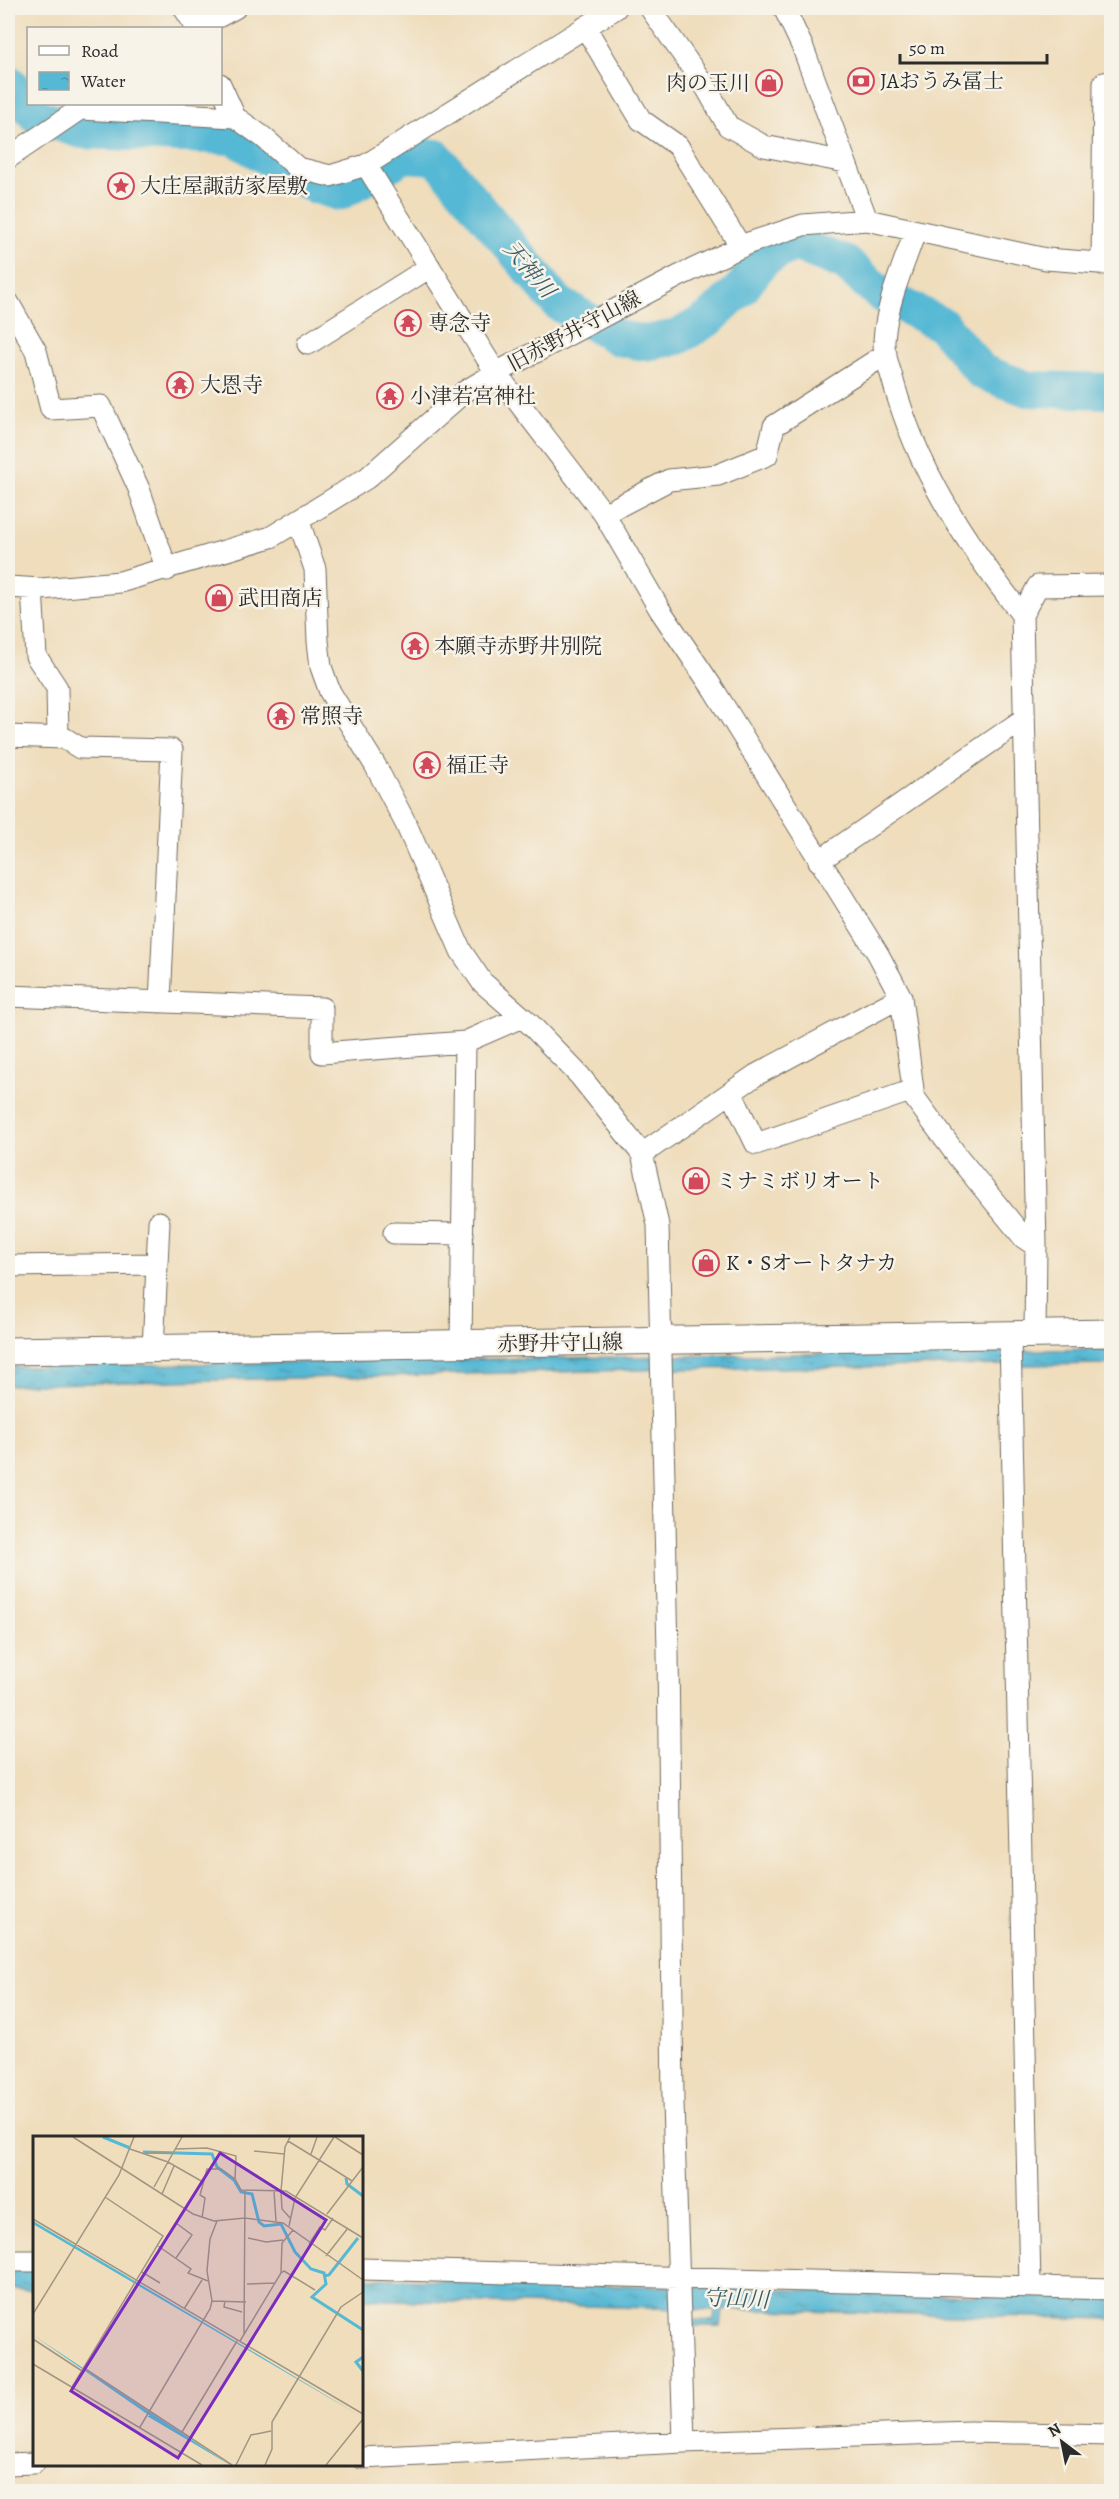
<svg xmlns="http://www.w3.org/2000/svg" width="1119" height="2499" font-family="Alegreya,'Noto Serif JP',serif">
<style>
.water{fill:url(#water-ripples);stroke:#407280;stroke-width:1.5}
.lines{fill:none;stroke-linecap:round;stroke-linejoin:round}
.river{stroke:#55b8d4;stroke-width:36}
.minor-casing{stroke:#70695e;stroke-width:23}
.major-casing{stroke:#70695e;stroke-width:29}
.minor{stroke:#fff;stroke-width:21}
.major{stroke:#fff;stroke-width:27}
.labels{text-anchor:middle;stroke-width:5;stroke-linejoin:round;paint-order:stroke}
.poi-label{font-size:21px;fill:#2b2b2b;stroke:#f7f3e8;text-anchor:start}
.street-label{font-size:21px;fill:#2b2b2b;stroke:#f7f3e8}
.water-label{font-size:22px;font-style:italic;fill:#3a5c66;stroke:#f7f3e8}
.inset-river{fill:none;stroke:#55b8d4;stroke-width:3}
.inset-road{fill:none;stroke:#a19682;stroke-width:1.5}
.view{fill:#7b2cbf;fill-opacity:0.15;stroke:#7b2cbf;stroke-width:3}
.inset-edge{fill:none;stroke:#2b2b2b;stroke-width:3}
</style>
<defs>
<pattern id="water-ripples" width="26" height="14" patternUnits="userSpaceOnUse" patternTransform="scale(1.5)"><rect width="26" height="14" fill="#55b8d4"/><path d="M2 4q2-2 4 0t4 0M15 11q2-2 4 0t4 0" fill="none" stroke="#4796ac"/></pattern>
</defs>
<rect width="100%" height="100%" fill="#f7f3e8"/>
<filter id="ink" filterUnits="userSpaceOnUse"><feTurbulence type="fractalNoise" baseFrequency=".0167" numOctaves="2"/><feDisplacementMap in="SourceGraphic" scale="12" xChannelSelector="R" yChannelSelector="G"/><feConvolveMatrix kernelMatrix="1 2 1 2 8 2 1 2 1" color-interpolation-filters="sRGB"/></filter>
<filter id="wash" filterUnits="userSpaceOnUse"><feTurbulence type="fractalNoise" baseFrequency=".008" numOctaves="4" result="noise"/><feDisplacementMap in="SourceGraphic" scale="24" xChannelSelector="R" yChannelSelector="G"/><feGaussianBlur stdDeviation="1.35" result="paint"/><feColorMatrix in="noise" values="0 0 0 0 0 0 0 0 0 0 0 0 0 0 0 0 0 1.4 0 .05"/><feComposite in="paint" operator="in"/></filter>
<g filter="url(#wash)">
<rect width="100%" height="100%" fill="#efddbc"/>
<path class="water" d="M1112 1349 1111 1364 673 1369 8 1385V1367Z
M8 2269 34 2270V2290L8 2289Z
M362 2278 1111 2299 1112 2319 723 2309 721 2326H691V2320L714 2321 715 2310 362 2299Z"/>
<g class="lines">
<path class="river" d="M8 82 38 117 81 131 233 137 313 185 339 193 405 155 436 157 558 303 618 338 645 343 678 337 710 318 742 288 763 260 794 243 845 263 881 294 942 325 982 372 1028 389 1112 391"/>
</g>
</g>
<g filter="url(#ink)">
<g class="lines">
<defs>
<path id="minor" d="M184 8 197 28 235 8
M650 8 707 89 728 126 764 146 845 162
M784 8 803 48 867 220
M585 27 641 120 678 146 741 247
M220 84 235 117 263 137 298 168 330 176 366 165 616 8
M8 158 80 109 235 117
M366 165 496 373 604 514 660 610 714 690 878 954 901 997 914 1097 958 1157 1024 1238 1036 1246
M915 232C903 267 886 304 884 341 883 353 890 369 893 381 918 472 965 542 1022 615
M1102 264 1104 83 1112 82
M8 302 36 351 51 409 101 406 139 489 167 570
M308 344 430 267
M604 514 669 480 718 475 767 455 774 426 886 354
M299 522 315 569 318 641 321 667 330 692 375 765 406 824 461 951 482 982 530 1024 580 1076 642 1154 658 1225 668 1651 673 2103 684 2442
M8 587 41 589 120 582 271 537 367 478 464 392 496 373 679 276 749 243 803 225 867 220 1046 259 1112 264
M32 589 36 656 57 688 58 737
M8 736 64 738 80 748 172 750 160 1002
M819 861 1024 719
M8 996 322 1008V1053L465 1042 522 1017
M732 1094 756 1144 913 1090
M642 1154 756 1075 901 997
M394 1233 463 1234
M8 1266 157 1264
M1035 1334 1036 1246 1022 615 1038 586 1112 585
M1010 1335 1030 2287
M461 1345 465 1042
M153 1349 159 1222
M8 2261H34
M362 2269 1112 2289
M362 2458 684 2442 970 2432 1112 2435
M8 2464 34 2463"/>
<path id="major" d="M8 1351 1112 1333"/>
</defs>
<use href="#minor" class="minor-casing"/>
<use href="#major" class="major-casing"/>
<use href="#minor" class="minor"/>
<use href="#major" class="major"/>
</g>
</g>
<defs>
<symbol id="bank-ring" viewBox="-11 -11 22 22"><circle r="9.5" fill="#f7f3e8" stroke="#d1495b" stroke-width="1.5"/><path d="M-6-4H6V4H-6ZM0-2.3a2.3 2.3 0 1 0 0 4.6a2.3 2.3 0 1 0 0-4.6Z" fill="#d1495b"/></symbol>
<symbol id="shop-ring" viewBox="-11 -11 22 22"><circle r="9.5" fill="#f7f3e8" stroke="#d1495b" stroke-width="1.5"/><path d="M-5-2.5h2.3a2.7 3.5 0 0 1 5.4 0H5L5.5 6h-11ZM-1.5-2.5h3a1.5 2.3 0 0 0-3 0Z" fill="#d1495b"/></symbol>
<symbol id="sight-ring" viewBox="-11 -11 22 22"><circle r="9.5" fill="#f7f3e8" stroke="#d1495b" stroke-width="1.5"/><path d="M0-6L1.8-2.2L6-1.7L2.9 1.2L3.7 5.4L0 3.3L-3.7 5.4L-2.9 1.2L-6-1.7L-1.8-2.2Z" fill="#d1495b"/></symbol>
<symbol id="temple-ring" viewBox="-11 -11 22 22"><circle r="9.5" fill="#f7f3e8" stroke="#d1495b" stroke-width="1.5"/><path d="M0-6L5-2H3V0L6.5 2.5H4V6H1.5V3h-3V6H-4V2.5H-6.5L-3 0V-2H-5Z" fill="#d1495b"/></symbol>
</defs>
<g fill-rule="evenodd">
<use href="#bank-ring" x="846" y="66" width="30" height="30"/>
<use href="#shop-ring" x="754" y="68" width="30" height="30"/>
<use href="#sight-ring" x="106" y="171" width="30" height="30"/>
<use href="#temple-ring" x="393" y="308" width="30" height="30"/>
<use href="#temple-ring" x="165" y="370" width="30" height="30"/>
<use href="#temple-ring" x="375" y="381" width="30" height="30"/>
<use href="#shop-ring" x="204" y="583" width="30" height="30"/>
<use href="#temple-ring" x="400" y="631" width="30" height="30"/>
<use href="#temple-ring" x="266" y="701" width="30" height="30"/>
<use href="#temple-ring" x="412" y="750" width="30" height="30"/>
<use href="#shop-ring" x="681" y="1166" width="30" height="30"/>
<use href="#shop-ring" x="691" y="1248" width="30" height="30"/>
</g>
<g class="labels">
<g class="poi-label">
<text x="880" y="88">JAおうみ冨士</text>
<text x="750" y="90" text-anchor="end">肉の玉川</text>
<text x="140" y="193">大庄屋諏訪家屋敷</text>
<text x="428" y="330">専念寺</text>
<text x="200" y="392">大恩寺</text>
<text x="410" y="403">小津若宮神社</text>
<text x="238" y="605">武田商店</text>
<text x="434" y="653">本願寺赤野井別院</text>
<text x="300" y="723">常照寺</text>
<text x="446" y="772">福正寺</text>
<text x="716" y="1188">ミナミボリオート</text>
<text x="726" y="1270">K・Sオートタナカ</text>
</g>
<g class="street-label">
<text transform="translate(574 331) rotate(-28)" y="7">旧赤野井守山線</text>
<text transform="translate(560 1343) rotate(-1)" y="7">赤野井守山線</text>
</g>
<g class="water-label">
<text transform="translate(530 269) rotate(50)" y="8">天神川</text>
<text transform="translate(736 2298) rotate(2)" y="8">守山川</text>
</g>
</g>
<g transform="translate(33 2136)">
<rect width="330" height="330" fill="#efddbc"/>
<path d="M0 85 80 132 329 281 0 88ZM0 199 197 329 114 280H117Z" fill="#55b8d4"/>
<path class="inset-river" d="M70 1 97 12M110 16 179 18 184 31 201 44 208 56 219 58 226 86 231 90 248 88 262 116 278 133 291 137 293 148 279 161 330 194M313 42 314 48 330 60M291 140 296 139 325 102M330 221 323 226 330 235"/>
<path class="inset-road" d="M40 1 160 78 181 85 212 82 250 87 330 144M257 1 252 11 248 55 249 73 258 83M302 1 330 19M255 5 286 24M97 13 135 26 170 46M142 13 174 12 203 20 202 43 208 54 253 55 330 102M221 15 251 18M112 17H140M278 18 284 1M286 24 319 45M121 51 149 1M241 55 243 85M129 58 141 30M294 78 330 31M169 82 172 62 167 59 174 33H188L202 43M0 83 330 278M256 90 262 62 301 1M215 102 233 106 250 104M276 108 287 91 292 94 300 82M125 110 158 133 155 137 175 145M293 120 315 92M143 122 159 99 143 87M109 136 127 147M248 137 251 135 282 154M214 148 242 147M179 165 213 166M192 165 191 171 209 176M151 173 169 144M0 178 86 39 101 1M211 198 212 55M0 203 49 235M207 205 248 137 249 107 260 94M0 228 169 329M51 232 199 329M39 251 130 100 72 61M107 291 177 173 179 165 174 135 177 103 184 85M149 296 204 205M203 329 218 299 238 295M232 329 239 313V286L308 171 330 156M293 329 330 283"/>
<path class="view" d="M187 17 293 84 145 322 38 255Z"/>
<rect width="330" height="330" class="inset-edge"/>
</g>
<rect width="1119" height="2499" fill="none" stroke="#f7f3e8" stroke-width="30"/>
<rect x="27" y="27" width="195" height="78" fill="#f7f3e8" stroke="#a5a39c" stroke-width="1.5"/>
<rect x="39" y="46" width="30" height="9" fill="#ffffff" stroke="#a5a39c" stroke-width="1.5"/>
<text x="81" y="57" font-size="18" fill="#2b2b2b">Road</text>
<rect x="39" y="72" width="30" height="18" fill="url(#water-ripples)" stroke="#a5a39c" stroke-width="1.5"/>
<text x="81" y="87" font-size="18" fill="#2b2b2b">Water</text>
<g transform="translate(1062 2442) rotate(328)" stroke="#f7f3e8" stroke-width="4.5" paint-order="stroke">
<path d="M0-4.5L10 22L0 15L-10 22Z" fill="#2b2b2b"/>
<text y="-9" font-size="16" font-weight="bold" text-anchor="middle" fill="#2b2b2b">N</text>
</g>
<path d="M900 54v9h147v-9" fill="none" stroke="#2b2b2b" stroke-width="3"/>
<text x="909" y="54" font-size="18" fill="#2b2b2b" stroke="#f7f3e8" stroke-width="4.5" paint-order="stroke">50 m</text>
</svg>
